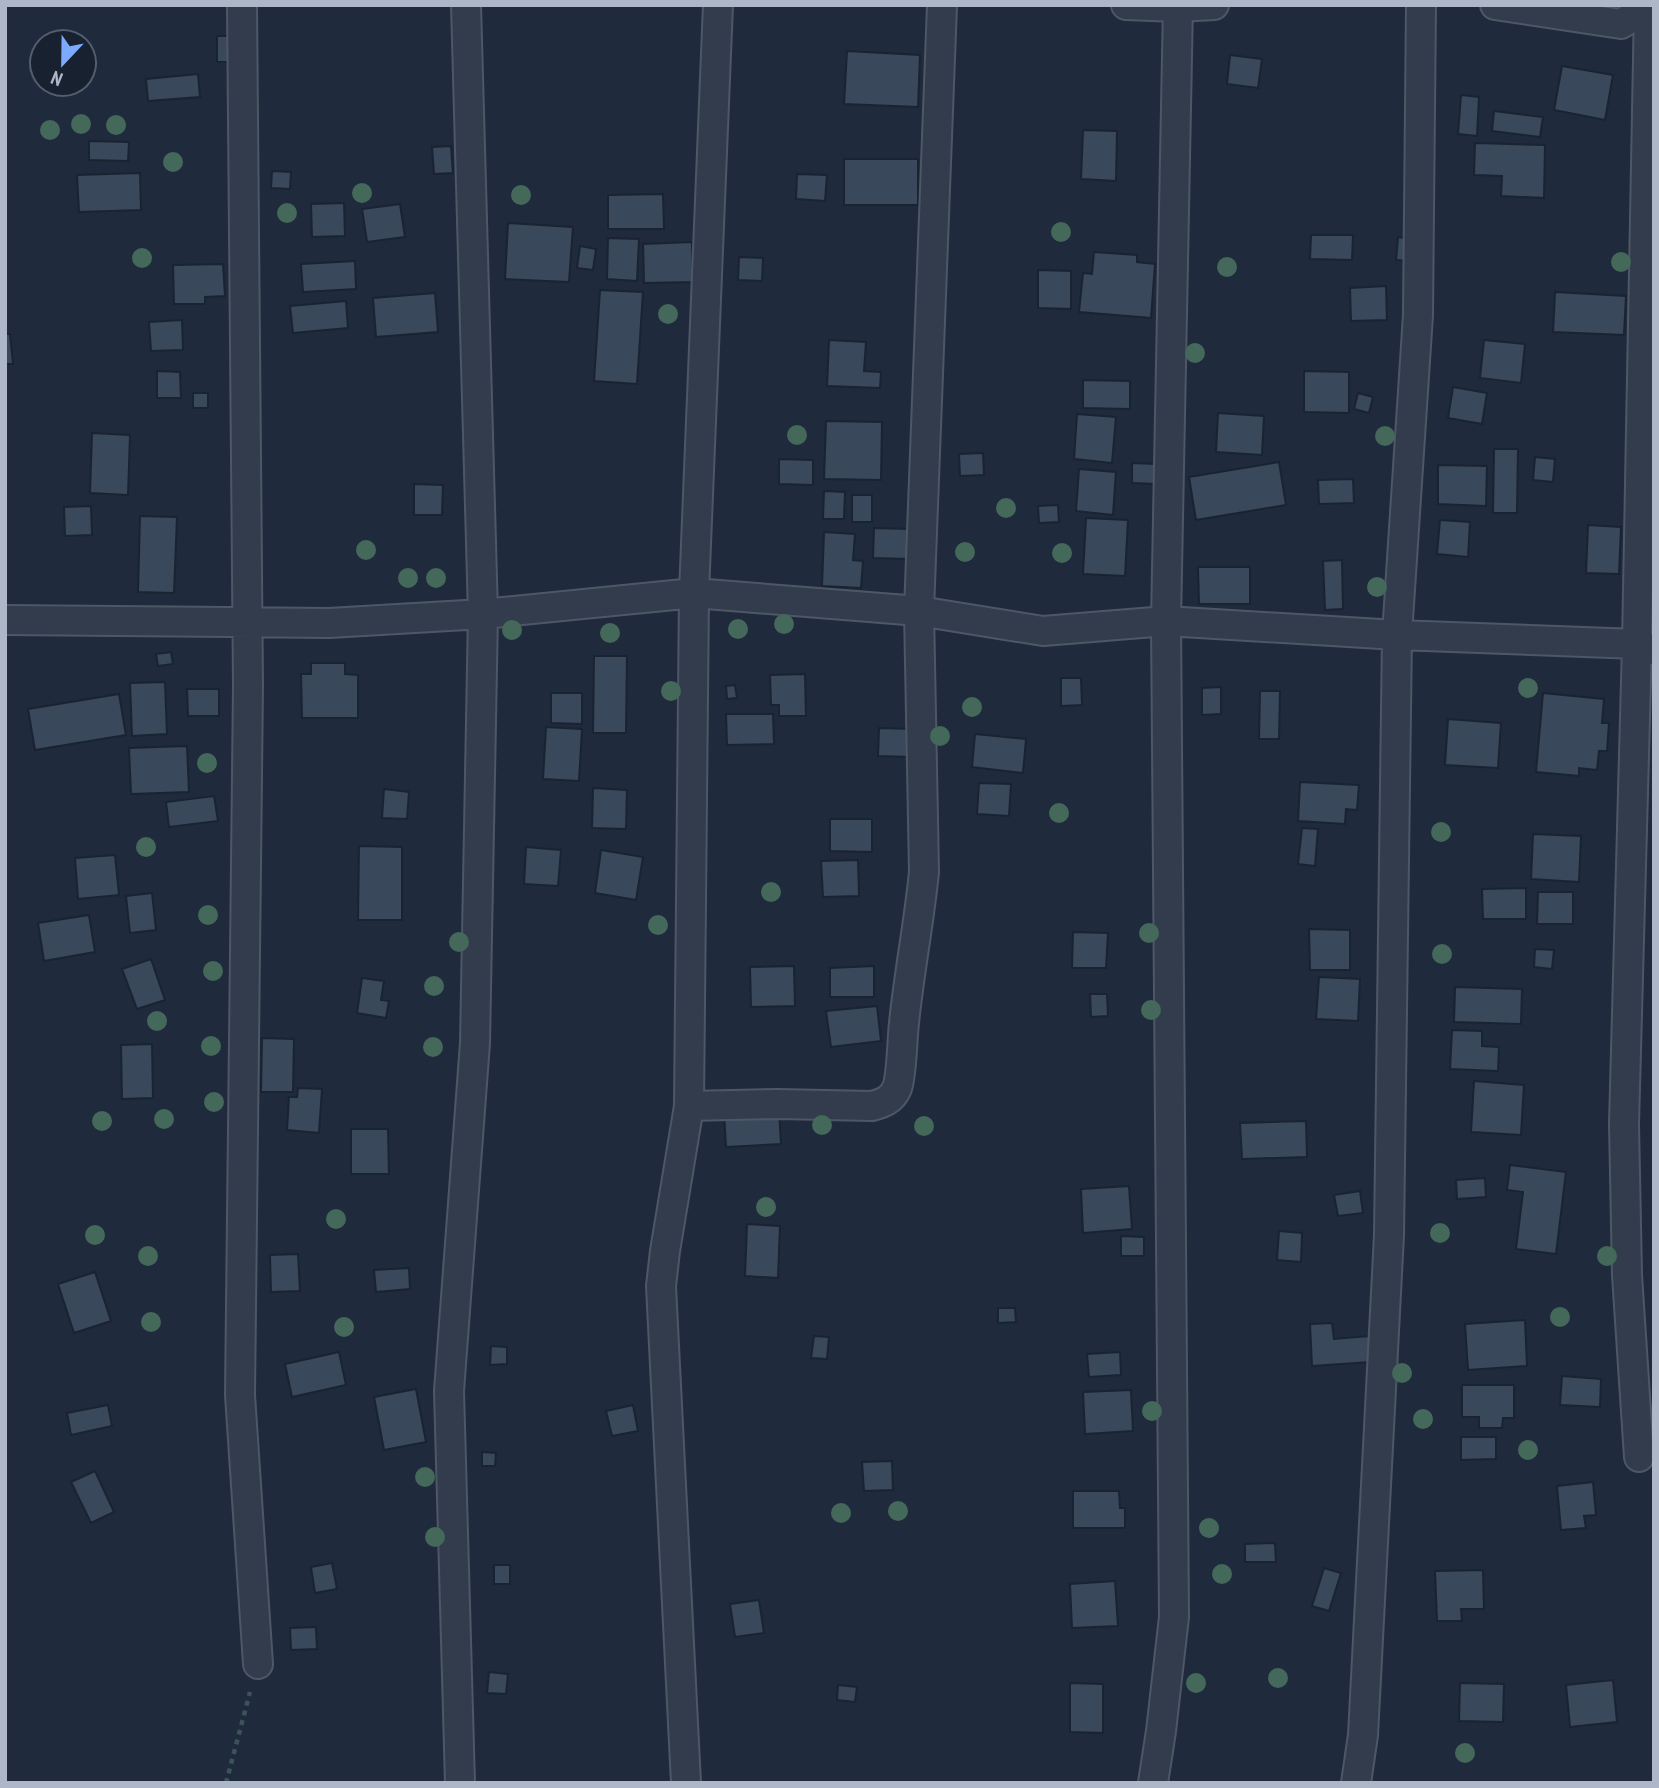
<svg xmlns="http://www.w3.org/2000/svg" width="1659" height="1788" font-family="'PT Sans Narrow',sans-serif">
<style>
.building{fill:#3a485b;stroke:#1a2332;stroke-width:2}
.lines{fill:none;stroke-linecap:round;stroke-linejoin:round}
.street-casing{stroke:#4e5766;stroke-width:32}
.path{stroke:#3c5457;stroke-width:4.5;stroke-dasharray:5 5;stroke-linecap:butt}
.street{stroke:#333c4c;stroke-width:28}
.tree{fill:#446859}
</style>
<rect width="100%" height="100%" fill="#1f2a3c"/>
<path class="building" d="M217 36H235V62H217Z
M847 51 920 55 918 107 844 104Z
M1230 55 1262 59 1258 88 1227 84Z
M1562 66 1613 75 1605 120 1554 110Z
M198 74 200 97 148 101 146 79Z
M1461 95 1479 97 1477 136 1458 134Z
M1494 111 1543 117 1540 137 1492 131Z
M1083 130 1117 131 1116 181 1081 179Z
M89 141 129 142 128 161 89 160Z
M1475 143 1545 145 1544 198 1501 196 1502 176 1474 175Z
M451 146 453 173 434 174 432 147Z
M844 159H918V205H844Z
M272 171 291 172 290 189 271 188Z
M140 173 141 210 79 212 77 175Z
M797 174 827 175 825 201 796 199Z
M663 194 664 229H608V195Z
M344 203 345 236 312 237 311 204Z
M400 204 405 237 367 242 362 209Z
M508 223 573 227 569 282 505 279Z
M1311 235H1353L1352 260 1310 259Z
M1398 237 1414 239 1412 261 1396 260Z
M608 238 639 239 637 281 607 279Z
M692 242 693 282 644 283 643 244Z
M580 246 596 249 593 270 577 268Z
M1094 252 1137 255V262L1155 264 1151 318 1079 312 1083 273 1092 274Z
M739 257 763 258 762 281 738 280Z
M355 261 356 289 303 292 301 264Z
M223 264 225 296 205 297V304H174L173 265Z
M1038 270 1071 271V309L1038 308Z
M1386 286 1387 320 1351 321 1350 288Z
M600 290 643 292 637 384 594 381Z
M1555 292 1626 296 1624 335 1553 332Z
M435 293 438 332 376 337 373 298Z
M346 301 348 328 293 333 290 306Z
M182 320 183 350 151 351 149 322Z
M5 334H10L13 364H5Z
M829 340 866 342 864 371 881 372 880 388 827 386Z
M1484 340 1525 344 1521 383 1480 378Z
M157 371 180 372 181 398H157Z
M1304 371 1349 372V413L1304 412Z
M1083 380 1130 381V409L1083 408Z
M1453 387 1487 393 1482 424 1448 418Z
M193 393H208V408H193Z
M1358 393 1373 397 1369 413 1354 409Z
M1218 413 1264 416 1262 455 1216 452Z
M1077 414 1116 417 1112 463 1074 459Z
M826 421 882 422 881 480 824 479Z
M92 433 130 435 128 495 90 493Z
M1494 449H1518L1517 513H1493Z
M983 453 984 475 960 476 959 454Z
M1535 457 1555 459 1553 482 1533 480Z
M779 459 813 460V485L779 484Z
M1279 462 1286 505 1196 520 1189 477Z
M1132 463 1156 464V484L1132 483Z
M1438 465 1487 466 1486 506 1438 504Z
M1079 469 1116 472 1113 515 1076 511Z
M1353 479 1354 503 1319 504 1318 480Z
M414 484 443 485 442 515H414Z
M824 491 845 492 844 519H823Z
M852 495H872V522H852Z
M1058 505 1059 522 1039 523 1038 506Z
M91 506 92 535 65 536 64 507Z
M140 516 177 517 174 593 138 592Z
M1086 518 1128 520 1125 576 1083 574Z
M1440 520 1470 522 1468 557 1437 554Z
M1588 525 1621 527 1619 574 1586 573Z
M874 528 909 529V559L873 558Z
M824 532 855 534 853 560 863 561 861 588 822 586Z
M1342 560 1343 609 1325 610 1323 561Z
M1198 567H1250V604H1199Z
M171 652 173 664 158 666 156 654Z
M594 656H627L626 733H593Z
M311 663H345V674L358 675V718H302L301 674H311Z
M805 674 806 716H779V705H771L770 675Z
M1061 678H1081L1082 705 1061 706Z
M165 682 167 734 132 736 130 683Z
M735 685 737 698 727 699 726 686Z
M1221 687V714L1202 715V688Z
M187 689H219V716H188Z
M1260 691H1280L1279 739H1259Z
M551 693H582V724L551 723Z
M1543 693 1604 699 1602 723H1609L1607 751H1599L1597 770 1579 768V776L1536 772Z
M119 694 126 735 35 750 28 709Z
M726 714H773L774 744 727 745Z
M1448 719 1501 723 1498 768 1445 765Z
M546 727 582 729 579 781 543 779Z
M879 728 913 729 912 757 878 756Z
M975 734 1026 739 1023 773 972 767Z
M187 746 189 792 131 794 129 748Z
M1300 782 1359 785 1357 810 1346 809 1345 824 1298 821Z
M979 783 1011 784 1009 816 977 814Z
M593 788 627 790 626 829 592 828Z
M384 789 409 792 407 819 382 818Z
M214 796 218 821 169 827 166 802Z
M830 819H872V852L830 851Z
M1302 828 1318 829 1315 866 1298 864Z
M1533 834 1581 836 1579 882 1531 879Z
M359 846 402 847V920H358Z
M526 847 561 850 558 886 524 884Z
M601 850 643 857 636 900 595 893Z
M115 855 119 895 78 899 75 858Z
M858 860 859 896 823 897 821 861Z
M1526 888V919H1483L1482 889Z
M1538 892H1573V924H1537Z
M152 893 156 930 130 933 126 896Z
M89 915 95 952 44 961 38 923Z
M1309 929 1350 930V970H1310Z
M1073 932 1108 933 1106 968H1072Z
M1535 949 1554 950 1552 969 1534 967Z
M151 959 165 1000 137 1009 122 969Z
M794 966 795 1006 751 1007 750 967Z
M874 966V997H830V968Z
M1319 977 1360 979 1358 1021 1316 1019Z
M362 978 384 981 381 1000 389 1001 386 1018 357 1013Z
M1455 987 1522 989 1521 1024 1454 1022Z
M1090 994H1107L1108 1016 1091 1017Z
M877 1006 881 1041 831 1047 826 1011Z
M1452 1030 1482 1031V1046L1499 1047 1498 1071 1450 1069Z
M262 1038 294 1039 293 1092H261Z
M152 1044 153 1098 122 1099 121 1045Z
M1474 1081 1524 1085 1521 1135 1471 1132Z
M298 1088 322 1089 319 1133 287 1130 289 1097H297Z
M779 1110 781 1144 726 1147 724 1113Z
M1306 1121 1307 1157 1242 1159 1240 1123Z
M351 1129H388L389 1174H351Z
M1510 1165 1566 1172 1556 1254 1516 1249 1523 1192 1507 1190Z
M1485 1178 1486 1197 1457 1199 1456 1180Z
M1129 1186 1132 1229 1083 1233 1081 1189Z
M1360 1191 1363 1213 1338 1216 1334 1195Z
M747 1224 780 1226 778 1278 745 1276Z
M1279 1231 1302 1233 1301 1262 1277 1260Z
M1121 1236 1144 1237V1256H1121Z
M298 1254 300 1291 271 1292 270 1255Z
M409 1268 410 1289 376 1292 374 1270Z
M95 1272 111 1321 74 1333 58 1284Z
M998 1308H1015L1016 1322 998 1323Z
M1525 1320 1527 1366 1468 1370 1465 1324Z
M1332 1323 1334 1339 1369 1336 1371 1362 1312 1366 1310 1324Z
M814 1336 829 1337 827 1359 811 1358Z
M491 1346 507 1347V1364L490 1365Z
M339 1352 346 1385 292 1397 285 1364Z
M1120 1352 1121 1375 1089 1377 1087 1354Z
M1562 1376 1601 1379 1600 1407 1560 1405Z
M1462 1385H1514V1418H1503L1502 1428H1479V1417H1462Z
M416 1389 426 1442 384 1450 374 1397Z
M1131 1390 1133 1431 1085 1434 1083 1392Z
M108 1405 112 1426 71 1435 67 1413Z
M633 1405 638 1431 612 1436 606 1411Z
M1461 1437H1496V1459L1461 1460Z
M482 1452 496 1453 495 1466H482Z
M892 1461 893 1490 864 1491 862 1462Z
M95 1471 114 1512 91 1523 71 1482Z
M1593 1482 1596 1515 1584 1516 1586 1528 1561 1530 1557 1486Z
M1073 1491H1119L1120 1508H1125V1528H1073Z
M1275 1543 1276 1562H1245V1544Z
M332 1563 337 1589 315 1593 311 1567Z
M494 1565H510V1584H494Z
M1324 1568 1341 1573 1329 1611 1312 1606Z
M1483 1570 1484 1609H1461L1462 1621H1437L1435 1571Z
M1115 1581 1118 1626 1072 1628 1070 1584Z
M759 1600 764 1633 735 1637 730 1604Z
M316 1627 317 1649 291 1650 290 1628Z
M489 1672 508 1674 506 1694 487 1693Z
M1613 1680 1617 1722 1570 1727 1566 1685Z
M1070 1683 1103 1684V1733L1070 1732Z
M1460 1683 1504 1684 1503 1722 1459 1721Z
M838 1685 857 1687 855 1702 837 1700Z"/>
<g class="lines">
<defs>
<path id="street" d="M242 5 248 686 240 1395 258 1664
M1126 5 1178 7 1214 5
M1495 5 1621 24 1649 6 1654 7
M5 620 329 623 483 614 694 593 919 611 1043 631 1166 621 1397 635 1637 644 1654 650
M689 1106 778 1104 872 1106C883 1103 892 1100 897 1088 902 1075 902 1039 904 1023 909 973 919 923 924 872L919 611 942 5
M1639 1457 1627 1275 1624 1124 1637 644 1649 5
M460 1783 449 1391 475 1043 483 614 466 5
M686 1783 661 1286 665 1251 689 1106 694 593 718 5
M1153 1783 1161 1731 1174 1617 1166 621 1178 5
M1356 1783 1363 1735 1389 1235 1397 635 1418 315 1421 5"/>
</defs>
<use href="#street" class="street-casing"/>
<path class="path" d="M226 1783 250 1692"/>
<use href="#street" class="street"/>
</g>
<g class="tree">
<circle cx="81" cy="124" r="10"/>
<circle cx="116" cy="125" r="10"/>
<circle cx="50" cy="130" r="10"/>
<circle cx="173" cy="162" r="10"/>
<circle cx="362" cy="193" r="10"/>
<circle cx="521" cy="195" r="10"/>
<circle cx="287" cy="213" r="10"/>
<circle cx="1061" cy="232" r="10"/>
<circle cx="142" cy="258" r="10"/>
<circle cx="1621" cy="262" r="10"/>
<circle cx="1227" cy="267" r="10"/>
<circle cx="668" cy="314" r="10"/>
<circle cx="1195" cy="353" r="10"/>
<circle cx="797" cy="435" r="10"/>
<circle cx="1385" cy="436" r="10"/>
<circle cx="1006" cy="508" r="10"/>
<circle cx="366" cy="550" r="10"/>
<circle cx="965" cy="552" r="10"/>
<circle cx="1062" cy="553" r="10"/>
<circle cx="408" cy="578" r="10"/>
<circle cx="436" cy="578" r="10"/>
<circle cx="1377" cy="587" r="10"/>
<circle cx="784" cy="624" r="10"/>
<circle cx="738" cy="629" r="10"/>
<circle cx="512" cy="630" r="10"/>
<circle cx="610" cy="633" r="10"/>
<circle cx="1528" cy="688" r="10"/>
<circle cx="671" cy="691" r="10"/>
<circle cx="972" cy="707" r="10"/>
<circle cx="940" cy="736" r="10"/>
<circle cx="207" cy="763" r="10"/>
<circle cx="1059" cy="813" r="10"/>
<circle cx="1441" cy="832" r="10"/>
<circle cx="146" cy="847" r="10"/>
<circle cx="771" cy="892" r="10"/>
<circle cx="208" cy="915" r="10"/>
<circle cx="658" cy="925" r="10"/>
<circle cx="1149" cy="933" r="10"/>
<circle cx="459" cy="942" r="10"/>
<circle cx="1442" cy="954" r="10"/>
<circle cx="213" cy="971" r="10"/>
<circle cx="434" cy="986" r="10"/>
<circle cx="1151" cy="1010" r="10"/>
<circle cx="157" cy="1021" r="10"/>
<circle cx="211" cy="1046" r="10"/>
<circle cx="433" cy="1047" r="10"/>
<circle cx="214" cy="1102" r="10"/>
<circle cx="164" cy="1119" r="10"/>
<circle cx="102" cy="1121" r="10"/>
<circle cx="822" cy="1125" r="10"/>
<circle cx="924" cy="1126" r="10"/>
<circle cx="766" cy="1207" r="10"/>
<circle cx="336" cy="1219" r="10"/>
<circle cx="1440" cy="1233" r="10"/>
<circle cx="95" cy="1235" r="10"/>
<circle cx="148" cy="1256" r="10"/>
<circle cx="1607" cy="1256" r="10"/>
<circle cx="1560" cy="1317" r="10"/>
<circle cx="151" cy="1322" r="10"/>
<circle cx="344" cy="1327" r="10"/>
<circle cx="1402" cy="1373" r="10"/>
<circle cx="1152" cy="1411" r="10"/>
<circle cx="1423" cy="1419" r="10"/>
<circle cx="1528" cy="1450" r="10"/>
<circle cx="425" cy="1477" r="10"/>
<circle cx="898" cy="1511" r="10"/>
<circle cx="841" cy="1513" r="10"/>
<circle cx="1209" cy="1528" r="10"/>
<circle cx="435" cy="1537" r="10"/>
<circle cx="1222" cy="1574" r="10"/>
<circle cx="1278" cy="1678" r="10"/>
<circle cx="1196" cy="1683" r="10"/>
<circle cx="1465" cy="1753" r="10"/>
</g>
<rect width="1659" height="1788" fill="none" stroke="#aeb7c8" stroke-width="14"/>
<g transform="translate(63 63) rotate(202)"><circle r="33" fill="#182130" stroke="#545d6d" stroke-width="2"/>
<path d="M0-5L12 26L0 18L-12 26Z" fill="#7caaff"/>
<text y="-10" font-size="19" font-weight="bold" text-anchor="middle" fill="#aeb7c8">N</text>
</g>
</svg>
